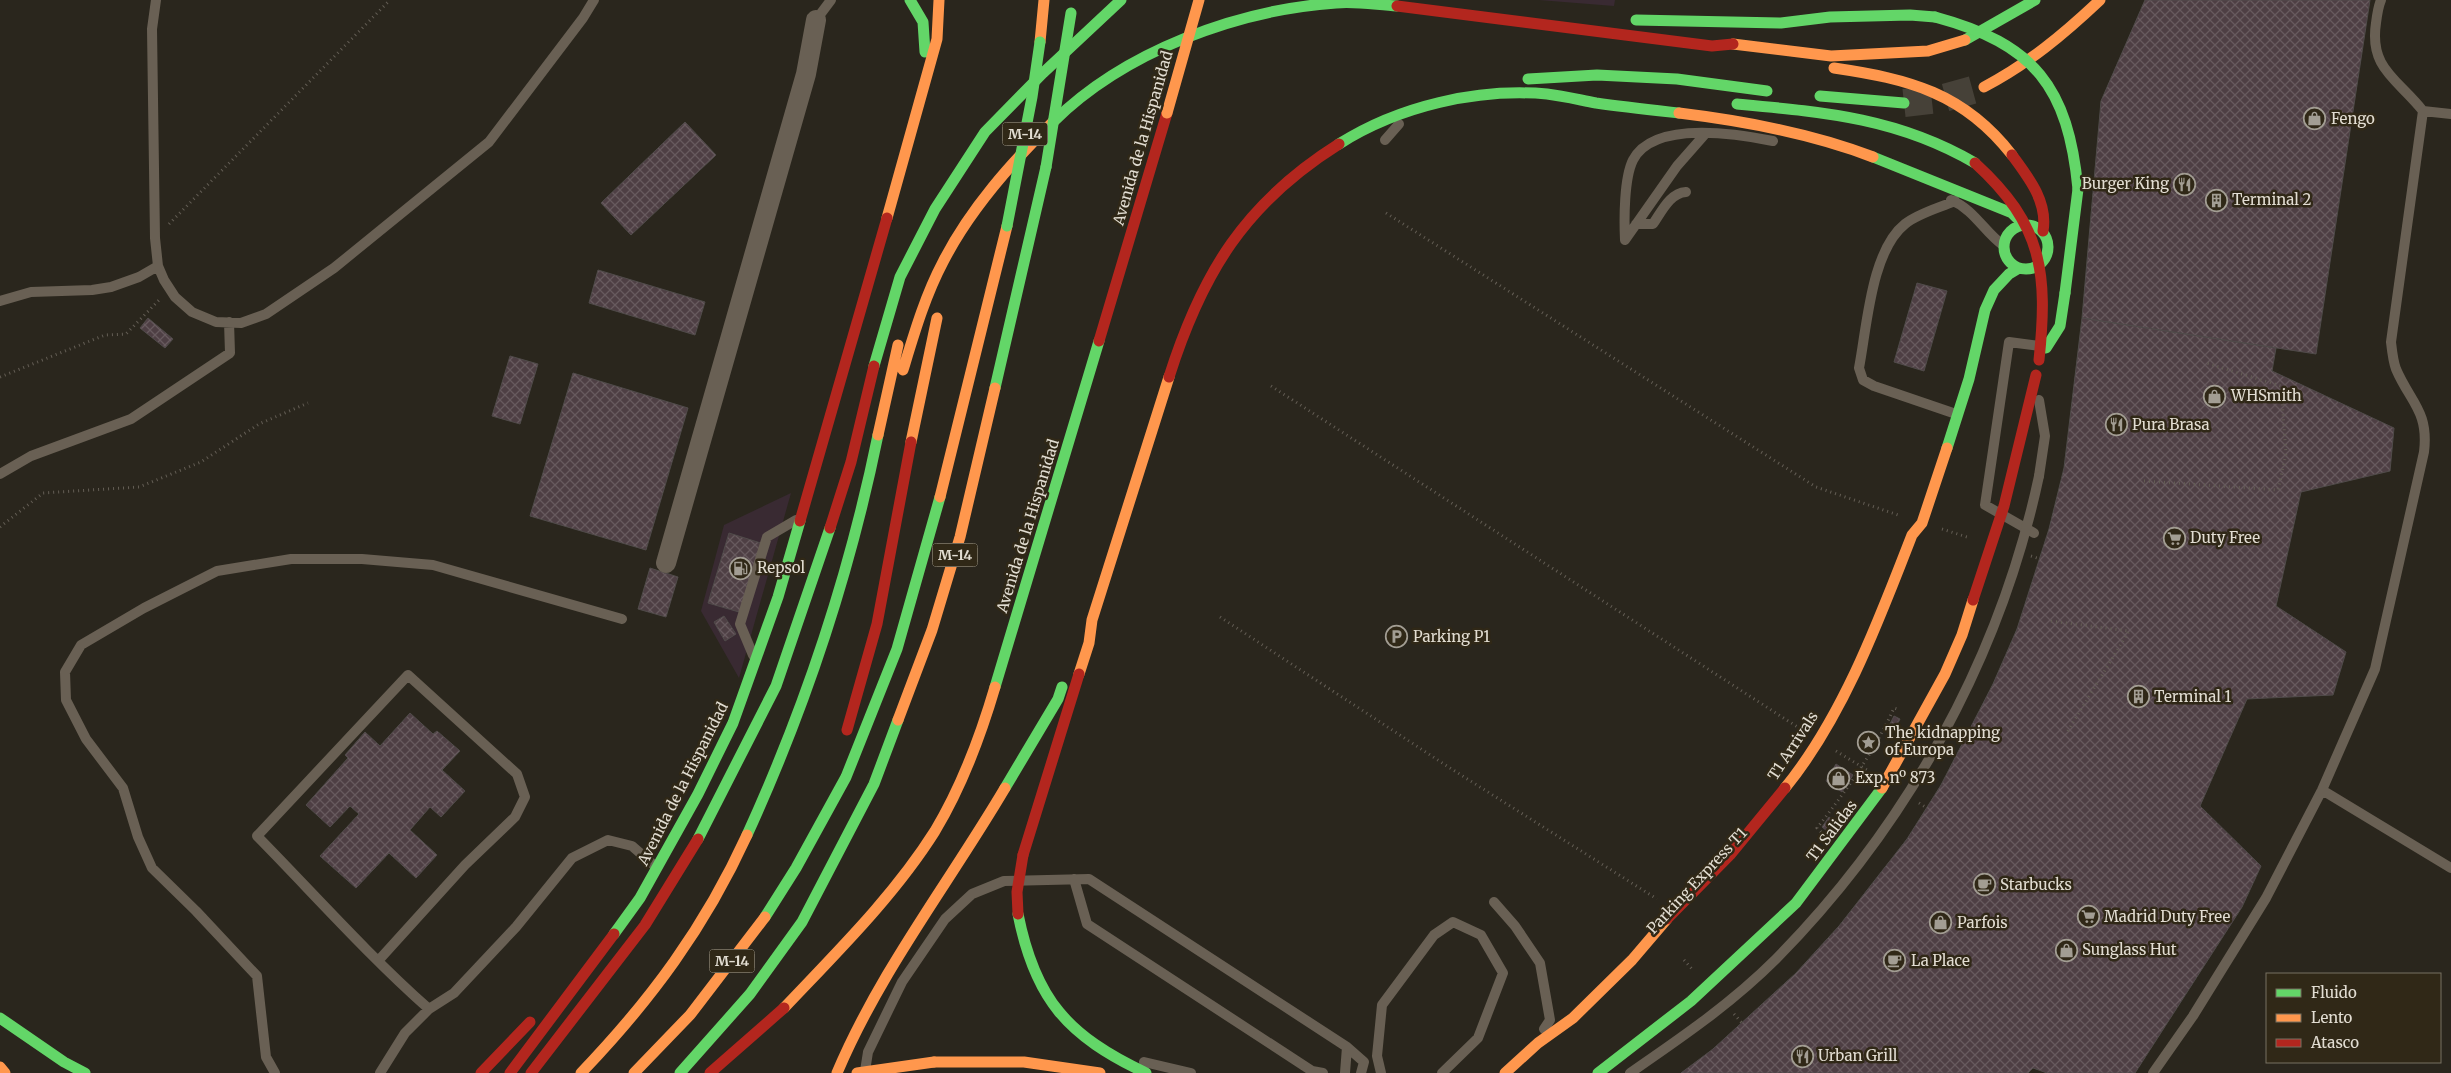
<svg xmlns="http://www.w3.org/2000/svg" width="2451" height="1073" font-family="Merriweather,serif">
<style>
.commercial{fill:#392a32}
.building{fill:url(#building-cross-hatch);stroke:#504b4a}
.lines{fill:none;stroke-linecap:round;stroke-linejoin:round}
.secondary-tunnel{stroke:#464138;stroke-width:28;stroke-dasharray:28 14;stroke-linecap:butt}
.path{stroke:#645e55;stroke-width:3;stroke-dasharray:1 4;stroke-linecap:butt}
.lane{stroke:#696054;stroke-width:10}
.street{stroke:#696054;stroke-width:20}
.fast{stroke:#63d668;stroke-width:11}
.slow{stroke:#ff974d;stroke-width:11}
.jam{stroke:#b3261e;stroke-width:11}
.lane-bridge{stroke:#696054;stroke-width:10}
.fast-bridge{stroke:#63d668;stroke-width:11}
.slow-bridge{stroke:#ff974d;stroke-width:11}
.jam-bridge{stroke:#b3261e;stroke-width:11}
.labels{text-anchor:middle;stroke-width:5;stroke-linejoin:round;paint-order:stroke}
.shield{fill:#302817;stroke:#ada79a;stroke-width:1}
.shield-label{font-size:14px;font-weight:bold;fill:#e2ddd2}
.poi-label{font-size:15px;fill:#e2ddd2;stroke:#302817;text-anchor:start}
.street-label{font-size:15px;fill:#e2ddd2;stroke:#302817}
</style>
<defs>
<pattern id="building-cross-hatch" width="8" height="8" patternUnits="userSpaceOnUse" patternTransform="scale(1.25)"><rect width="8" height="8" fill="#4e3f44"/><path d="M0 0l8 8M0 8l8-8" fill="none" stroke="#675a5e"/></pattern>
</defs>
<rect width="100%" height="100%" fill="#2a261d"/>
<path class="commercial" d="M1539 0H1615L1614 6Z
M791 493 739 678 701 611 724 525Z"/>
<path class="building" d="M2145 0H2370L2316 354 2082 318 2101 101Z
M685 122 716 155 631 235 601 203Z
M598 270 705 302 695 335 589 303Z
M1917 283 1947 291 1924 371 1894 362Z
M148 318 173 339 165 348 140 328Z
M2082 318 2276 348 2272 371 2394 428 2390 471 2301 492 2276 606 2346 652 2333 695 2247 699 2200 806 2261 866 2242 907 2135 1073H2047L2033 1068 2028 1073H1681L1713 1049 1796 973 1839 926 1907 839 1941 785 1993 684 2017 629 2049 529 2064 468Z
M510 356 538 364 520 424 492 416Z
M573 373 688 408 646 550 530 516Z
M729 533 767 545 746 614 708 603Z
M650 568 678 577 666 617 638 609Z
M724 616 736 634 725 641 714 622Z
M410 713 433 734 437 731 460 751 442 770 465 791 441 817 430 807 410 830 437 855 416 878 389 853 356 888 320 856 359 814 350 806 330 827 306 805 348 758 345 755 365 732 380 746Z
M1894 716 1900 719 1895 729 1889 726Z
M1836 764 1853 775 1842 792 1826 781Z
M1829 817 1835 822 1827 831 1822 827Z"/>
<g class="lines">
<path class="secondary-tunnel" d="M1904 103 1940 99 1984 87"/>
<path class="path" d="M1386 213 1816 487 1901 516
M169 224 390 0
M0 377 105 335 126 334 161 298
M1271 386 1799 728
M2144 481 2278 490 2286 454 2281 386 2206 363
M0 527 43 493 139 487 201 462 259 424 308 403
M1942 529 1970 538
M2031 556 2040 559
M1220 617 1450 768 1657 899
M2051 621 2129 631 2066 734
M1836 751 1867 770
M1919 803 1927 808
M1821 832 1817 828C1847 790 1874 752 1894 708L1900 710
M1684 960 1692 969
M1734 1014 1742 1023"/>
<path class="lane" d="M156 0 152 29 155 238 158 266 164 280 175 297 192 312 216 322 241 323 266 314 334 268 489 142 583 18 594 0
M816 20 831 0
M2423 111 2451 114
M1385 140 1399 124
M1951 200C1975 210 1984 232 2004 246
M1955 201C1939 208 1919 213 1905 224 1871 251 1867 327 1859 368L1863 380 1874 386 1956 414
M1636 224H1653C1662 211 1670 193 1686 192
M1625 240C1624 219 1624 178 1633 160 1654 120 1738 134 1773 141
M1625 240 1677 166 1706 133
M0 301 31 292 92 290 111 287 139 277 158 266
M0 474 31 456 131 419 230 353 229 322
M2039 476 2045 436 2039 400
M2034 533 1985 505 2009 342 2040 346
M753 655 740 624 767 537 796 520
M2322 790 2451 868
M1074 879 1087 924 1312 1071 1323 1073
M1494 902 1515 926 1540 963 1550 1020 1544 1029
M378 961 465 865 515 817 525 797 517 774 408 675 257 836C314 894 368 955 429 1009
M1144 1062 1191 1073
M865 1071 868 1052 902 982 945 919 972 894 1004 881 1089 879 1347 1047 1364 1062 1361 1073
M275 1073 266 1057 257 976 196 911 152 868 138 837 123 788 86 739 66 700 65 672 81 645 144 608 217 571 291 559H362L433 565 622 619
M380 1073 405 1033 429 1009 454 993 516 927 572 858 608 840 632 846 655 866
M1345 1073 1347 1047
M1381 1073 1377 1056 1382 1005 1434 935 1453 922 1481 935 1503 973 1478 1038 1442 1073
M2153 1073 2193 1016 2266 898 2322 790 2375 669 2424 452C2429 411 2410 402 2396 369 2393 361 2392 351 2391 342L2423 111C2398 79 2369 69 2376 23 2377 15 2378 7 2381 0"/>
<path class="street" d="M666 563 806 74 816 20"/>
<path class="fast" d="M910 0 923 22 925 52
M1636 20 1781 23 1830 17 1910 15 1935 17
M1965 40 2035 0
M1528 79 1597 75 1677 79 1767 91
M1820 96 1904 103
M1737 104C1824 112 1898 118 1975 163
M1053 122C1125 51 1237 10 1336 3 1356 1 1377 5 1397 6
M1339 144C1399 106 1477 88 1547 94 1564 96 1580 100 1596 103 1624 107 1652 110 1679 113
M1873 157 2012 213 2023 224
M2004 247a22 22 0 1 1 44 0a22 22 0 1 1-44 0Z
M2065 293 2078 189
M874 366 900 277 935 209 985 132 1043 73 1121 0
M995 388 1046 167
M1947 448 1969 379 1985 310 1994 290 2009 274 2019 268
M995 687 1099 341
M1005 788 1058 699 1062 687
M747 835C805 708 850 572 878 435
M698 839 776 686 830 528
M1018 914C1035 1000 1068 1036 1146 1073
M765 917 796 868 846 777 897 649 940 497
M614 934 640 898 698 794 733 723 778 597 800 521
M0 1018 64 1062 85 1073
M680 1073 750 994 802 922 874 784 898 720"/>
<path class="slow" d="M1040 42 1044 0
M1733 44 1831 56 1928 51 1965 40
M1834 68C1909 79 1964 93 2012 155
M1984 87C2028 64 2064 34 2100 0
M1679 113C1745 121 1811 133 1873 157
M887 218 937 39 939 0
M903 370C914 334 925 296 943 262 970 209 1011 163 1053 122
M878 435 898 345
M911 442 937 318
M940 497 1007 226
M1079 674 1089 643 1092 620 1169 377
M898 720 932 630 960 537 995 388
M1785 788C1843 717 1879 620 1912 535L1922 523 1947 448
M784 1008C837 952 894 896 935 831 962 786 980 738 995 687
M934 1062H1024L1100 1073
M0 1067 5 1073
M581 1073C651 1000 705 927 747 835
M634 1073 690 1015 765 917
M837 1073C880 971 949 883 1005 788
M1505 1073 1538 1043 1573 1018 1632 960 1667 919"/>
<path class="jam" d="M1397 6 1712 46 1733 44
M2012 155C2029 178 2048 202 2043 231
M1099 341 1167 113
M1169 377C1202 273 1245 203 1339 144
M800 521 887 218
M830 528 851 462 874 366
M847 730 877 624 911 442
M1023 855 1079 674
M1667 919 1730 855 1785 788
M481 1073 530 1022
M510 1073 614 934
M531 1073 645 925 698 839
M710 1073 784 1008"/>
<path class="lane-bridge" d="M1630 1073C1681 1038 1732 1003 1776 959 1907 826 2000 659 2039 476"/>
<path class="fast-bridge" d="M1935 17C2035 44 2068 87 2078 189
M1046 167 1071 13
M1007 226 1032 97 1040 42
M2046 348 2060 326 2065 293
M1598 1073 1691 1001 1796 903 1882 788"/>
<path class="slow-bridge" d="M1167 113 1199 0
M1882 788 1945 674 1962 635 1973 600
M857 1073 934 1062"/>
<path class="jam-bridge" d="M1975 163C2043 225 2048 273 2039 360
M1973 600 2004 506 2036 375
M1018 914 1017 892 1023 855"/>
</g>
<defs>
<symbol id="shop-ring" viewBox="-11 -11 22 22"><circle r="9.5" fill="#302817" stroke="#a29d93" stroke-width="1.5"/><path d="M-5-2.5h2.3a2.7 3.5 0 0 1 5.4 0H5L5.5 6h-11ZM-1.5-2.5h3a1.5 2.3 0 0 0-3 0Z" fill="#a29d93"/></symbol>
<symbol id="restaurant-ring" viewBox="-11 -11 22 22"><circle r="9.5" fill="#302817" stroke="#a29d93" stroke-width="1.5"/><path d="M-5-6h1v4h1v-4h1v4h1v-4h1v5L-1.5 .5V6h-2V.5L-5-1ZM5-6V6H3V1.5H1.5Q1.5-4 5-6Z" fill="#a29d93"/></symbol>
<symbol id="building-ring" viewBox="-11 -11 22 22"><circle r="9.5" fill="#302817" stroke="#a29d93" stroke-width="1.5"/><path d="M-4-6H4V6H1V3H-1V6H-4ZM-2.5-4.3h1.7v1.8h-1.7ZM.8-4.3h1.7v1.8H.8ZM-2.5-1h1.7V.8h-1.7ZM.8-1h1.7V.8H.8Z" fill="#a29d93"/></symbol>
<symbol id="supermarket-ring" viewBox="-11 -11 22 22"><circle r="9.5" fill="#302817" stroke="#a29d93" stroke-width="1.5"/><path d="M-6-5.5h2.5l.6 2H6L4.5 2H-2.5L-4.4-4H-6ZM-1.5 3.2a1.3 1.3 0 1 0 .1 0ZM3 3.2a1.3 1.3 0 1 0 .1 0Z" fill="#a29d93"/></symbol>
<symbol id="fuel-ring" viewBox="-11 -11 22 22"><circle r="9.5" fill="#302817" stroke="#a29d93" stroke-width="1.5"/><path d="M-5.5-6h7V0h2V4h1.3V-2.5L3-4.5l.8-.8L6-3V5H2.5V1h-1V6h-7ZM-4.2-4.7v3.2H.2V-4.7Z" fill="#a29d93"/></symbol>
<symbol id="parking-ring" viewBox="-11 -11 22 22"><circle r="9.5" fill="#302817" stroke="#a29d93" stroke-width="1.5"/><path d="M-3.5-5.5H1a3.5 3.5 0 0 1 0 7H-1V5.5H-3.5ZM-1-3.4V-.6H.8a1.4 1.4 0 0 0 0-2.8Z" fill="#a29d93"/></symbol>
<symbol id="sight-ring" viewBox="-11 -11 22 22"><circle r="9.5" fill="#302817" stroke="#a29d93" stroke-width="1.5"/><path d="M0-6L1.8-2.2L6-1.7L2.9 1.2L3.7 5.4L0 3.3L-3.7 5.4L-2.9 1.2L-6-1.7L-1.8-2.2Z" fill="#a29d93"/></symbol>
<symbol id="cafe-ring" viewBox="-11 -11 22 22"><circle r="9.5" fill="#302817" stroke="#a29d93" stroke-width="1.5"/><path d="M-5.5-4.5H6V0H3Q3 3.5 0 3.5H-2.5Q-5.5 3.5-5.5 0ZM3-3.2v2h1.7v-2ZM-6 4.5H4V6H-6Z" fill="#a29d93"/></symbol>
</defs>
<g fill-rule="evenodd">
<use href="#shop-ring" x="2302" y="106" width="25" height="25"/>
<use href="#restaurant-ring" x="2172" y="172" width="25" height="25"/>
<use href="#building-ring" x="2204" y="188" width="25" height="25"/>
<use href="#shop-ring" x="2202" y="384" width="25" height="25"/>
<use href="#restaurant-ring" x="2104" y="412" width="25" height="25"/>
<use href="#supermarket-ring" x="2162" y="526" width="25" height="25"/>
<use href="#fuel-ring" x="728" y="556" width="25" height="25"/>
<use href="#parking-ring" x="1384" y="624" width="25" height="25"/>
<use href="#building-ring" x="2126" y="684" width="25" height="25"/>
<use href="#sight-ring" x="1856" y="730" width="25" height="25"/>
<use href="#shop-ring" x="1826" y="766" width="25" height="25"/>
<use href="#cafe-ring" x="1972" y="872" width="25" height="25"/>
<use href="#supermarket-ring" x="2076" y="904" width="25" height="25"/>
<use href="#shop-ring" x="1928" y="910" width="25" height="25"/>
<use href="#shop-ring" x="2054" y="938" width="25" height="25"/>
<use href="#cafe-ring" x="1882" y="948" width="25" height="25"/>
<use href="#restaurant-ring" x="1790" y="1044" width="25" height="25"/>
</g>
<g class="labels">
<g class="shield">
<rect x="1002.5" y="122.5" width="45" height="23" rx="4"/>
<rect x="932.5" y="543.5" width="45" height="23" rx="4"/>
<rect x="709.5" y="949.5" width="45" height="23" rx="4"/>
</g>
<g class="shield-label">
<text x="1025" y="139">M-14</text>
<text x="955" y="560">M-14</text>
<text x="732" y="966">M-14</text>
</g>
<g class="poi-label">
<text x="2331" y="124">Fengo</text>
<text x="2169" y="189" text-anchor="end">Burger King</text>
<text x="2232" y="205">Terminal 2</text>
<text x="2231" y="401">WHSmith</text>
<text x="2132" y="430">Pura Brasa</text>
<text x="2190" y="543">Duty Free</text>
<text x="757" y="573">Repsol</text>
<text x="1413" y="642">Parking P1</text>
<text x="2154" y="702">Terminal 1</text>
<text x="1885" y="738">The kidnapping<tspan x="1885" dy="17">of Europa</tspan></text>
<text x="1855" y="783">Exp. nº 873</text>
<text x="2000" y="890">Starbucks</text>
<text x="2104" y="922">Madrid Duty Free</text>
<text x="1957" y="928">Parfois</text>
<text x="2082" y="955">Sunglass Hut</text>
<text x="1911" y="966">La Place</text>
<text x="1818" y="1061">Urban Grill</text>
</g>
<g class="street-label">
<text transform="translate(1143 138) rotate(-74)" y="5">Avenida de la Hispanidad</text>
<text transform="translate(1028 526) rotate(-73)" y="5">Avenida de la Hispanidad</text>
<text transform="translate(1793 746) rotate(-57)" y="5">T1 Arrivals</text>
<text transform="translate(683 784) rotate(-63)" y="5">Avenida de la Hispanidad</text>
<text transform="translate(1832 831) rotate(-53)" y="5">T1 Salidas</text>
<text transform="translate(1697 881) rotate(-47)" y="5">Parking Express T1</text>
</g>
</g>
<rect x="2266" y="973" width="175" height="90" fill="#302817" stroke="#777062"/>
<rect x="2276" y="989" width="25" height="8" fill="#63d668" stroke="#777062"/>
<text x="2311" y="998" font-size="15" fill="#e2ddd2">Fluido</text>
<rect x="2276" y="1014" width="25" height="8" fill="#ff974d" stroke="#777062"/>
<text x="2311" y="1023" font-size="15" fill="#e2ddd2">Lento</text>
<rect x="2276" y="1039" width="25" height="8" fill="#b3261e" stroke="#777062"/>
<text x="2311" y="1048" font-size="15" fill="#e2ddd2">Atasco</text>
</svg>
